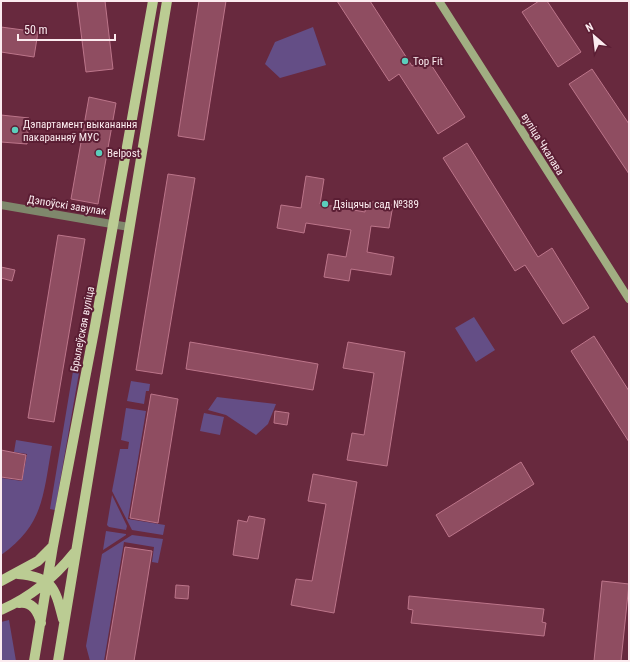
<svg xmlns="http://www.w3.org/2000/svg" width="630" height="662" font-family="'Roboto Condensed',sans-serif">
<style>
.green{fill:#644e86}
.building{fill:#8f4d61;stroke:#bc758a}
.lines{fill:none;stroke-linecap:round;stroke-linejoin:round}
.street{stroke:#7f876c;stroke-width:8}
.secondary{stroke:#a1ae82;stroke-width:8}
.primary{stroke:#bbcc93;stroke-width:10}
.poi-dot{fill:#5bcebc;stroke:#5b1e34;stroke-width:1.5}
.labels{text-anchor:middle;stroke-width:4;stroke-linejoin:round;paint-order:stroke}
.poi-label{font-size:11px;fill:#fbebef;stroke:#5b1e34;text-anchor:start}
.street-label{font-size:11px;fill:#fbebef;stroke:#5b1e34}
</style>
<rect width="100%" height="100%" fill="#68293e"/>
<path class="green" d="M313 27 326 65 280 78 265 64 275 42Z
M474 317 495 350 476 362 455 328Z
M77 347H82L83 350 55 510 50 509Z
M131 381 150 384 149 391H146L144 404 127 401Z
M217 397 276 404 268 424 256 435 226 415 208 410Z
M126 408 146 411 128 519 165 525 163 535 132 530 112 491 120 449H128L129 442 121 440Z
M204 413 224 417 220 435 200 431Z
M16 440 52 446C43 495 44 525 1 555V478L22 481 27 454 14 452Z
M112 495 127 526 126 530 109 527 107 525Z
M106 531 126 534V535L103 550Z
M132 535 163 539 158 563 152 562 154 547 124 542 104 661H90L86 646 102 554Z
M9 620 16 661H1V622Z"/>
<path class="building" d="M77 1H105L113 69 86 72Z
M199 1H226L204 140 178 136Z
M337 1H370L412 66 426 57 465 117 438 134 399 74 389 81Z
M539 1H547L581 52 558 67 522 12Z
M1 27 38 32 34 57 1 52Z
M592 69 629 124V174L569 84Z
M89 97 116 103 98 204 71 199Z
M1 115 29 118 27 144 1 142Z
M467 143 538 257 552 248 589 308 563 324 525 265 515 271 443 158Z
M168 174 195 178 162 374 136 370Z
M306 176 324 179 320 204 365 212 366 201 393 205 389 228 371 226 367 252 394 257 391 275 351 269 349 281 324 277 328 254 346 257 351 230 306 223 304 233 277 228 281 205 301 208Z
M58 235 85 239 54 422 28 418Z
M1 267 15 270 12 281 1 278Z
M594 336 629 391V442L571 351Z
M190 342 318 364 313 390 186 369Z
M348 342 405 352 387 466 347 460 352 433 364 435 374 373 343 368Z
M151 394 178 399 158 523 130 518Z
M275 411 289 413 287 425 274 423Z
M1 450 26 455 22 480 1 477Z
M521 462 534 484 449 537 436 515Z
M313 474 357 482 334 613 291 605 296 579 312 581 326 504 308 501Z
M249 516 265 519 258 559 233 555 238 520 247 522Z
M125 547 152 551 143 607 134 661H106Z
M602 581 629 584 621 661H594Z
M176 585 189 586 188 599 175 598Z
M409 596 544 609 542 622 546 623 544 636 411 623 413 610 408 609Z"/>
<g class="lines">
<path class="street" d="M1 205 129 227"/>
<path class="secondary" d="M439 1 629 299"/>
<path class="primary" d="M18 574C53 577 55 588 63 619
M1 581 38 561 53 546
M19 603C32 601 38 611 41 623
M1 610C31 597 54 578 74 553
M34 661 53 546 95 326 153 1
M58 661 167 1"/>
</g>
<g class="poi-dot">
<circle cx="405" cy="61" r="4"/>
<circle cx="15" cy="130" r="4"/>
<circle cx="99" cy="153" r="4"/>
<circle cx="325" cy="204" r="4"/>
</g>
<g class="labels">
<g class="poi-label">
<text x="413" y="65">Top Fit</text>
<text x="23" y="128">Дэпартамент выканання<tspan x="23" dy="13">пакаранняў МУС</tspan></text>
<text x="107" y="157">Belpost</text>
<text x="333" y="208">Дзіцячы сад №389</text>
</g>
<g class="street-label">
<text transform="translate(543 144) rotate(58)" y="4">вуліца Чкалава</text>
<text transform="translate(67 205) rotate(9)" y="4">Дэпоўскі завулак</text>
<text transform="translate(82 329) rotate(-79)" y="4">Брылеўская вуліца</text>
</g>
</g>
<rect width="630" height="662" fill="none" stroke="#fbebef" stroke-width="4"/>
<g transform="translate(594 36) rotate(332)" stroke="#5b1e34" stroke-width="3" paint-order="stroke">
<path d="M0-3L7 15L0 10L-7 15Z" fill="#fbebef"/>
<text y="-6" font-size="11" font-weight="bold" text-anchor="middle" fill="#fbebef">N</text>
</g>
<path d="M18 34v6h97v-6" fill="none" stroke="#fbebef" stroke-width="2"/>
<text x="24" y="34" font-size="12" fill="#fbebef" stroke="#5b1e34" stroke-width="3" paint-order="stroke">50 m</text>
</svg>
